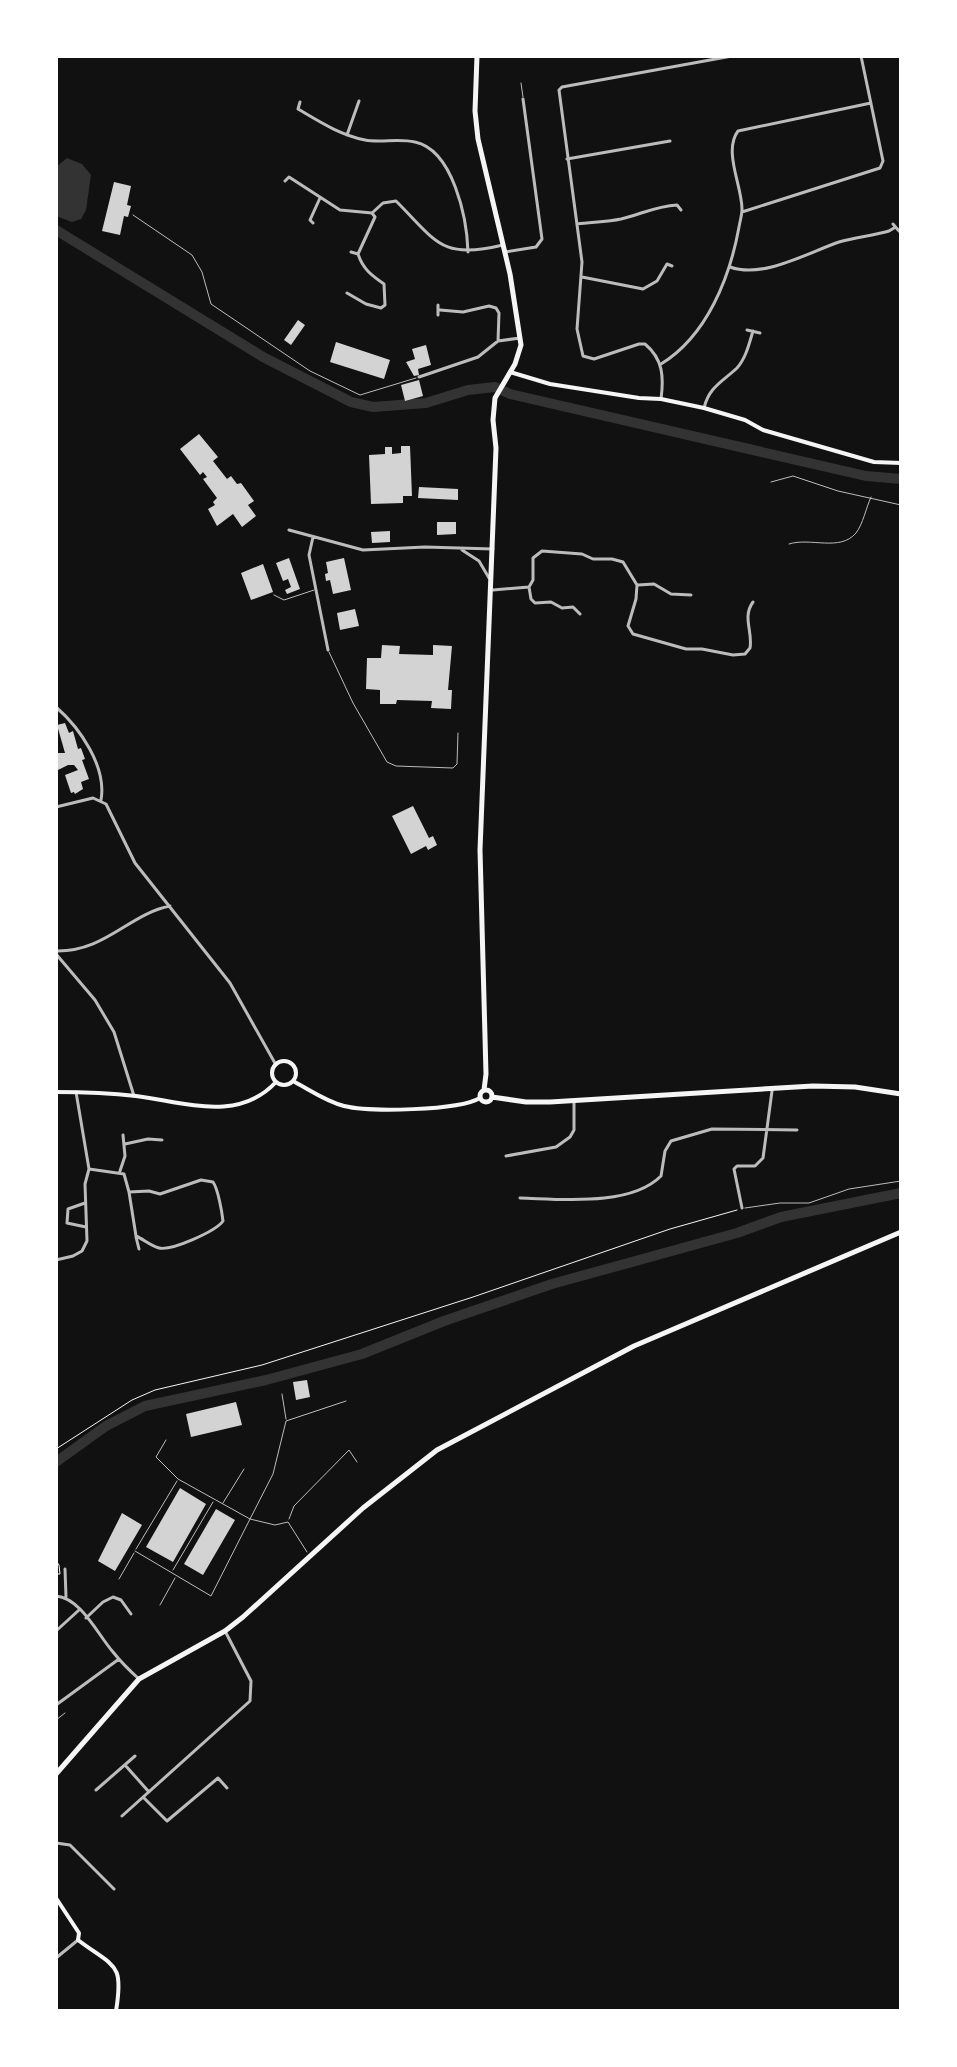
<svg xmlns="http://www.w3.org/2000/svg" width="957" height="2067" font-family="'Sofia Sans Condensed',sans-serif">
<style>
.water{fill:#333}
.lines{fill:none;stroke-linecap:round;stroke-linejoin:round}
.stream{stroke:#333;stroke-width:2}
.river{stroke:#333;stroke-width:10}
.building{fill:#d3d3d3}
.path{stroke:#f5f5f5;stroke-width:1}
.service{stroke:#bcbcbc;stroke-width:1}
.minor{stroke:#bcbcbc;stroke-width:3}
.secondary{stroke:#f5f5f5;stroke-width:4}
.primary{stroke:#f5f5f5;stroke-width:4}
.trunk{stroke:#f5f5f5;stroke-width:5}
</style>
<rect width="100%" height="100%" fill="#111"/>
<path class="water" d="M67 158 82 164 91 175 86 210 81 219 72 222 56 216V167Z"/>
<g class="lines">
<path class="stream" d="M900 56 901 57
M901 317V323"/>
<path class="river" d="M56 230 263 357 351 402 373 407 426 403 468 390 495 387 510 394 866 476 901 479
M56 1462 106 1426 145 1406 266 1380 362 1354 444 1321 552 1284 737 1233 781 1217 901 1193"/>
</g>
<path class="building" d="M114 182 131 186 127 205 131 206 128 217 124 216 120 235 102 231Z
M298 320 305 325 291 345 284 340Z
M336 342 390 360 384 379 330 362Z
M426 345 431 365 418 369 419 375 414 376 406 362 415 359 412 349Z
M419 380 423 396 405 401 401 385Z
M199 434 218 457 213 461 227 479 231 476 237 484 241 483 254 501 248 505 256 516 242 527 233 514 217 526 208 509 215 505 213 502 217 498 203 479 207 477 203 472 200 475 180 449Z
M401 446H410L412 496H403V503L371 504 369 455 385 454V447H392V454L401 453Z
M419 487 458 489V500L418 498Z
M437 522H456V534L437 535Z
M390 531V542L372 543 371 532Z
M289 558 300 589 287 594 285 590 291 587 288 579 283 581 276 563Z
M344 558 351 590 333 594 330 580 326 581 325 574 328 573 326 562Z
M263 564 273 592 251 600 241 573Z
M355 609 359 626 340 630 337 613Z
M382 645 400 646 399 654 433 655V645L452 646 448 690H452L451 709 431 708 432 701 397 700 396 704H380V690L366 689 367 658H381Z
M65 723 69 733 73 731 78 749 81 748 85 759 82 760 89 779 81 782 83 789 75 794 74 792 71 793 65 775 78 770 74 765H68L58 770 56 764V753H65L57 725Z
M413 806 429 838 433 836 437 845 428 850 426 846 411 854 392 816Z
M307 1380 310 1397 296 1400 293 1382Z
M236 1402 242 1425 191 1437 186 1414Z
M180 1488 206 1504 173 1562 146 1547Z
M216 1509 235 1520 203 1575 184 1564Z
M122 1513 142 1525 115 1571 98 1561Z"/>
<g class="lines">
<path class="path" d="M56 1449 132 1400 155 1390 262 1365 473 1297 670 1229 737 1210
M56 1561 59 1565 60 1574H56"/>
<path class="service" d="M521 83 523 97
M133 215 192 255 202 272 211 304 310 371 360 395 416 378
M771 482 793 476 838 491 901 505
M789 544C810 537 840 552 856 533 863 524 866 508 871 497
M274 595 284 600 314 590
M329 652 353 703 387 762 396 766 453 768 457 764 458 733
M745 1208 780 1203H809L849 1189 901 1181
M282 1394 286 1419
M166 1440 156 1457 178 1479 250 1519 273 1474 286 1421 346 1401
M223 1503 244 1469
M289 1519 294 1506 349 1450 357 1462
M136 1549 177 1481
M135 1551 211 1596 250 1519 275 1525 288 1522 307 1552
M173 1570 213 1502
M119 1579 134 1553
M160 1605 175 1578
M56 1720 65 1713
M56 1727 57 1728"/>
<path class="minor" d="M300 102 298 109C320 122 340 135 365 140 381 143 398 138 415 142 453 150 467 218 468 252
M347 135 359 101
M567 159 670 141
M285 181 289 177 340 210 372 213 383 203 396 201C437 242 441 260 503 245
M742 212 880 168 883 161 861 56
M313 223 310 220 320 198
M577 224C591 222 607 222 621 219 641 214 657 206 677 205L681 210
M893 224 899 231
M351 252 358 254 375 217 372 213
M505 252 536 247 542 239 523 99
M730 267C763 279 807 253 839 242 855 237 872 236 889 231L894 228
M582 277 643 289 657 281 667 264 672 266
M347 293 366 304 381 308 385 305 384 284C371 275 363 269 358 254
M440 310 463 312 489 306 496 308 499 313 498 341
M438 315V305
M747 330 760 333
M661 364C707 336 730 277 739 227 740 221 742 215 742 209 742 186 723 151 738 131L871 103
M419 377 478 357 498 341 520 338
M661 399C664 377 663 359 645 344H639L594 359 583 356 577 329 582 262 559 90 562 87 732 56
M704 408C709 387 722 382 737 368 746 358 749 344 753 331
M289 530 363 550 425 547 493 549
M313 537 309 555 328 650
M462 550 479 561 489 578
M638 585 654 584 671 594 691 595
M529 587 531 599 535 603 551 602 562 608 573 607 580 614
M493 590 529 587 533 580V558L542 551 582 554 593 559H612L623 562 637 585 636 599 628 626 633 634 686 649H702L733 655 745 654 750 648C753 632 742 617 753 602
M56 707C80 728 107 767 101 800
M56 807 93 798 106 804 135 863 230 983 276 1065
M56 951C105 952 129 914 170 906
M56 954 95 1000 114 1032 134 1096
M125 1144 148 1139 162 1140
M506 1156 556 1147 570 1137 574 1130V1102
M89 1169 124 1174 129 1192 149 1191 160 1194 201 1180 213 1182C218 1189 222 1212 223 1221 216 1231 172 1251 159 1248 151 1246 143 1239 136 1236L129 1192
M120 1171 125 1156 123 1135
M520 1198C560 1199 630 1207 661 1176L665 1151 671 1141 712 1129 797 1130
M85 1203 68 1209 67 1223 86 1227
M742 1208 734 1169 737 1166H755L763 1158 772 1091
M136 1237 139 1249
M56 1260 73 1256 82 1251 87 1241 85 1184 89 1169 76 1092
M65 1569 66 1597
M56 1596C81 1598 98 1635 113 1652 121 1662 130 1671 139 1679
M86 1618 103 1602 113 1597 121 1600 131 1614
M56 1631 79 1610
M56 1705 119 1659
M125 1765 149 1792
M96 1790 135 1756
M144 1798 167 1821 218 1778 227 1788
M122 1816 250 1701 251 1681 225 1631
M56 1843 70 1845 114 1889
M56 1958 78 1940"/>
<path class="secondary" d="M56 1898 79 1933 78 1940C115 1968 124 1962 116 2011"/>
<path class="primary" d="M510 372 550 384 639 398 661 399 704 408 745 420 763 430 874 462 901 463
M272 1073a12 12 0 1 1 24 0a12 12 0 1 1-24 0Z
M293 1081C310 1090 325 1101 344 1106 369 1112 458 1111 480 1098
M56 1092C82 1092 110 1093 136 1096 184 1102 238 1123 276 1082"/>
<path class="trunk" d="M477 56 475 111 478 139 510 274 521 345 515 364 495 398 493 420 496 448 480 850 486 1074 484 1090
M480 1096a6 6 0 1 1 12 0a6 6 0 1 1-12 0Z
M492 1097 526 1102H550L813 1086 855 1087 901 1094
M56 1774 139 1679 225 1631 243 1617 363 1508 437 1450 634 1346 901 1232"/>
</g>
<rect width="957" height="2067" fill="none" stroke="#ffffff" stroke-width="116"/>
</svg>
